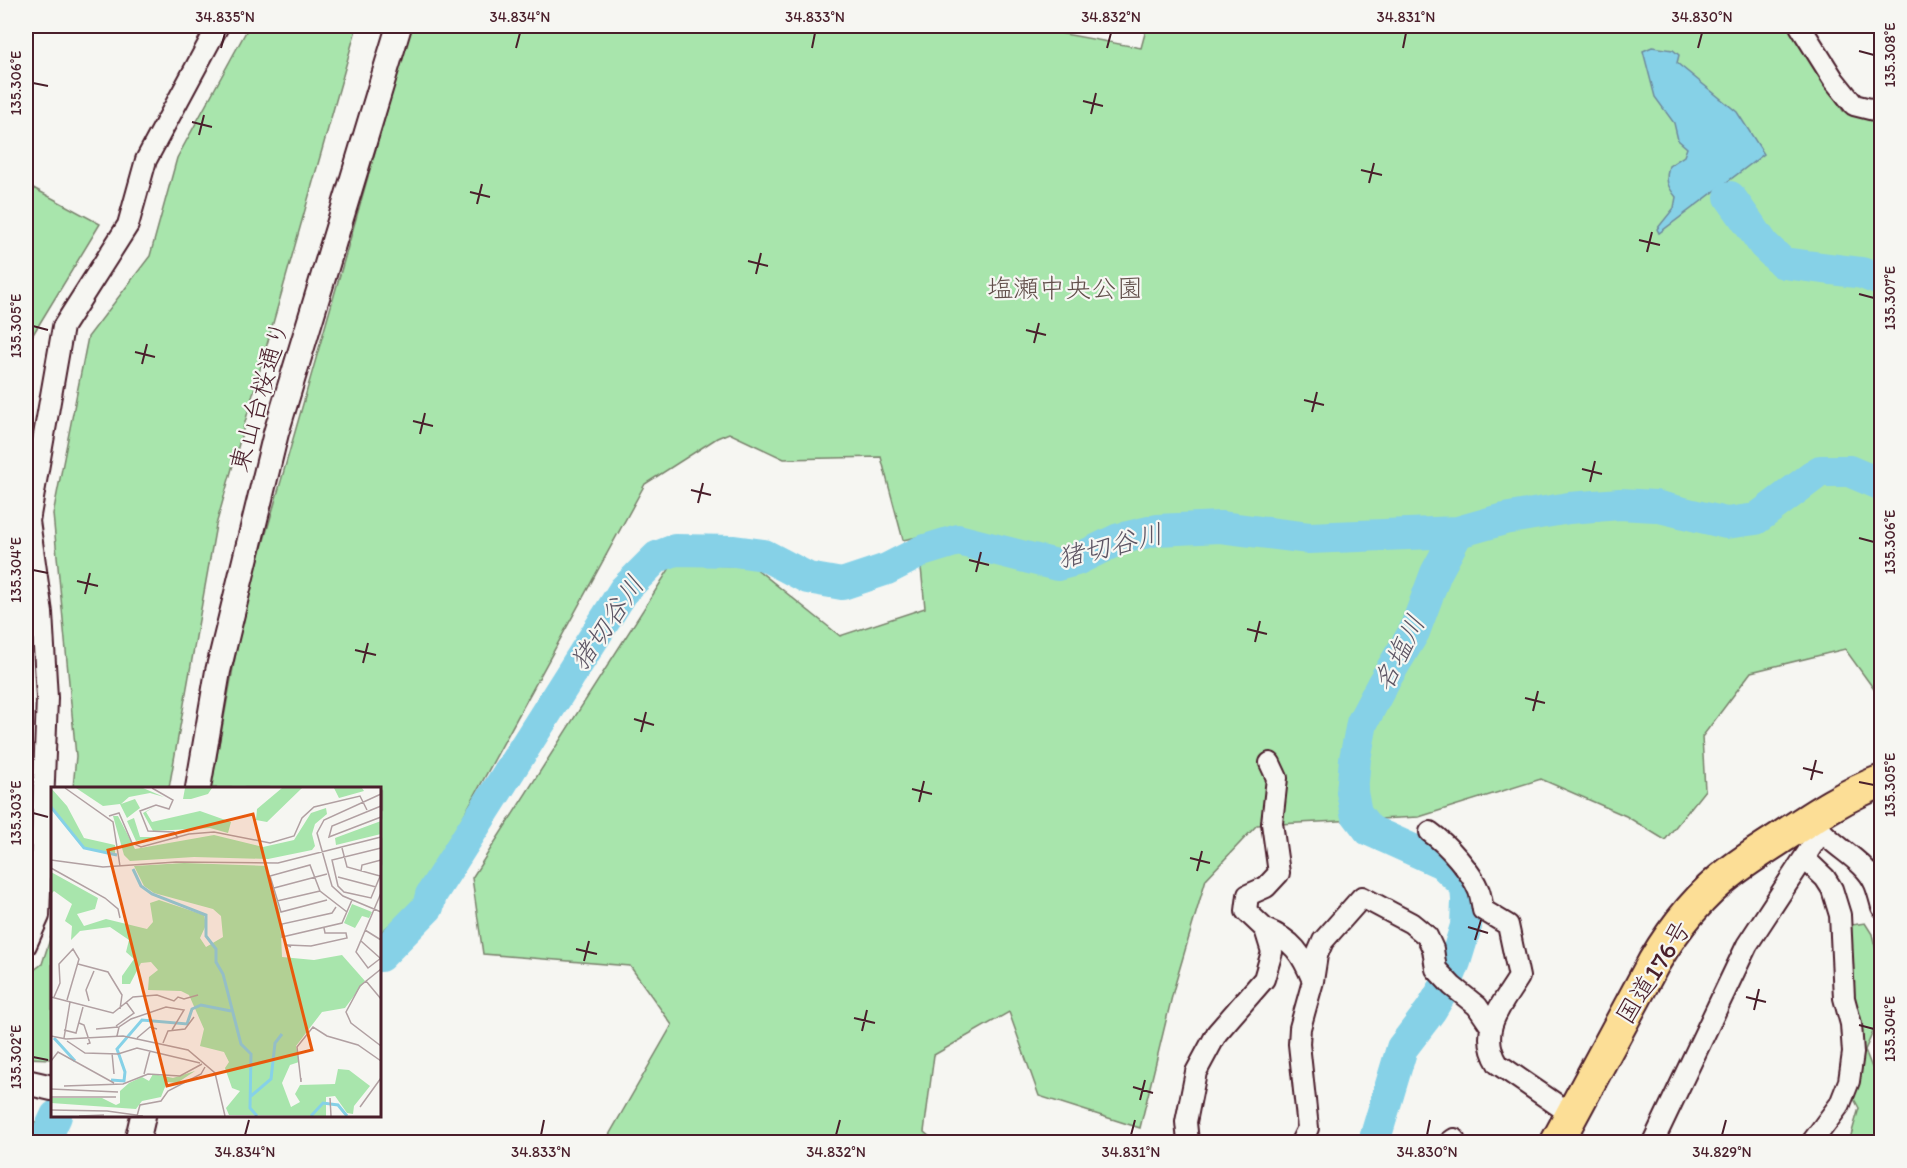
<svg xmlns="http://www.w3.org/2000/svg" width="1907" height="1168" font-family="Itim,'Klee One',sans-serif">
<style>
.green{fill:#a8e5ac;stroke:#79826c;stroke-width:1.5}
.water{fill:#86d1e7;stroke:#6e8a9c;stroke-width:1.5}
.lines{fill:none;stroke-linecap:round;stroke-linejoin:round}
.river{stroke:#86d1e7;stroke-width:32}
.minor-casing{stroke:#4a1f2b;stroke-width:24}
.tertiary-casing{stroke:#4a1f2b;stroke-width:28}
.trunk-casing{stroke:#4a1f2b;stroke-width:36}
.minor{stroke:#f6f6f2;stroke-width:20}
.tertiary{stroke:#f6f6f2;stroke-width:24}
.trunk{stroke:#fcde96;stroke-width:32}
.ticks{fill:none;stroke:#4a1f2b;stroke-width:2}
.labels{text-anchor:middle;stroke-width:4.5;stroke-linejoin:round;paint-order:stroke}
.park-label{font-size:26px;fill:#62504b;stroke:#f6f6f2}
.street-label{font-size:26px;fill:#4a1f2b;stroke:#f6f6f2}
.water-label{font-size:27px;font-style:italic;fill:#5c5463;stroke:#f6f6f2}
.inset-river{fill:none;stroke:#86d1e7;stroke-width:3}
.inset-road{fill:none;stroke:#b1a0a2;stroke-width:1.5}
.view{fill:#e8590c;fill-opacity:0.15;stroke:#e8590c;stroke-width:3}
.inset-edge{fill:none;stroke:#4a1f2b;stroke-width:3}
.neatline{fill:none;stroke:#4a1f2b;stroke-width:2}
.ticks-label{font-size:15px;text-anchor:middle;fill:#4a1f2b}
</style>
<rect width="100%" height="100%" fill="#f6f6f2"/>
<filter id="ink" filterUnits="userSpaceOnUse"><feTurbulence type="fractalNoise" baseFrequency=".0167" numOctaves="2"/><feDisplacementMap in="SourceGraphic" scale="12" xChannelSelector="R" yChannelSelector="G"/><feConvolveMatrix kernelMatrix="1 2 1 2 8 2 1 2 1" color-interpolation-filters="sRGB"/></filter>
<g filter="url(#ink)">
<path class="green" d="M249 26H357L216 525 169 788H73L76 756 53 514 88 337 150 256 177 158Z
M411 26H1021L1141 48 1147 26H1788L1843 111 1869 120H1881V692H1876L1845 649 1751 672 1702 737 1705 790 1665 840 1626 816 1541 779 1419 817 1257 825 1206 879 1174 988 1140 1128 1039 1096 1009 1012 934 1055 924 1132 936 1142H605L672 1025 630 966 483 954 472 878 673 563 754 567 840 636 925 608 918 537 903 540 881 457 784 459 729 433 717 438 645 484 417 901 380 933V788H211L243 614Z
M26 184 100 224 26 346Z
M1865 923 1872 934 1881 971V1014L1865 1050 1873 1070 1881 1076 1882 1129 1879 1142H1849L1859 1108 1843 1079 1845 926Z
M52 933V1059L26 1058V976L42 964Z
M26 1119 36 1122 28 1142H26Z"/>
<path class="water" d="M1652 47 1673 50 1679 55 1677 63 1737 112 1764 154 1659 233 1657 229 1674 208 1676 197C1667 186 1665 180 1669 166L1684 156 1687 148 1678 140 1674 123 1655 97 1643 51Z"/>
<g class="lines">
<path class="river" d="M1730 197 1764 245 1783 263 1862 273 1882 281
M380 956 428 907 431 895 624 590 657 557 675 550 734 551 764 555 808 578 842 584 887 569 922 551 958 540 1057 565 1076 560 1119 539 1157 530 1220 527 1309 538 1458 532 1504 519 1569 508 1620 504 1655 506 1726 523 1756 519 1820 471H1849L1882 485
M44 1142 56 1116
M1374 1142 1402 1048 1431 1010 1446 985 1455 962 1466 926 1467 900 1466 886 1442 863 1369 830 1356 813 1352 792 1355 759 1362 723 1383 683 1414 632 1436 573 1458 532"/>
<defs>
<path id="minor" d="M1800 26 1834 80 1854 105 1882 112
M1815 822C1829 846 1864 858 1875 884 1878 891 1880 900 1882 907
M1430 832C1448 845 1471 871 1479 891 1481 897 1482 904 1483 910L1508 925 1519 977C1502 1005 1477 1030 1498 1064L1572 1115
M1804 858 1825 878 1832 889 1840 915 1844 998 1851 1024 1853 1053 1849 1081 1840 1104 1812 1142
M1265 929C1293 940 1302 954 1313 981
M26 945 39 916 47 698 42 613 29 521 63 327 128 225 146 160 218 26
M1188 1142 1186 1122 1196 1072 1217 1033 1264 979 1272 952 1265 929 1246 911 1248 895 1266 887 1279 873 1272 823 1277 778 1270 763
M1301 1142 1308 1128 1299 1044 1300 1028 1313 981 1317 955 1323 941 1362 897 1411 923 1427 936 1433 949 1436 969 1452 986 1477 1006 1490 1025
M1450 1142 1454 1139
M1653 1142 1747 945 1821 832"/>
<path id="tertiary" d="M198 788 218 671 276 433 399 26
M26 1082 52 1088
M137 1142 143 1116"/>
<path id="trunk" d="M1557 1142 1654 962C1674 928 1700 895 1732 871 1749 858 1767 847 1785 835 1815 815 1847 794 1882 781"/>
</defs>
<use href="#minor" class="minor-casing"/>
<use href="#tertiary" class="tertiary-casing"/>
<use href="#trunk" class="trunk-casing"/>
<use href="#minor" class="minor"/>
<use href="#tertiary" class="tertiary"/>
<use href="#trunk" class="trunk"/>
</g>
</g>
<path class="ticks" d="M221 48 225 33M516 48 520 33M812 48 815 33M1107 48 1111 33M1403 48 1406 33M1698 48 1702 33M1859 51 1874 55M33 83 48 86M1083 101 1103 106M1091 114 1096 93M192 122 212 127M199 135 204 115M1361 170 1382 175M1369 183 1374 163M470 192 490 197M477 204 482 184M1639 240 1660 245M1647 252 1652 232M748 261 768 266M756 274 761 253M1859 294 1874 298M33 326 48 330M1026 330 1046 335M1034 343 1039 323M135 352 155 357M142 364 147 344M1304 400 1324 405M1312 412 1317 392M413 421 433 426M420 434 425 413M1582 469 1602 474M1590 482 1595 461M691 490 711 495M698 503 703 483M1859 538 1874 542M969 560 989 565M33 570 48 573M976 572 981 552M77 581 98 586M85 594 90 573M1247 629 1267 634M1255 642 1260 621M355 650 376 655M363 663 368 643M1525 698 1545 703M1533 711 1538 691M634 719 654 725M641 732 646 712M1803 768 1823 773M1811 780 1816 760M1859 782 1874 785M912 789 932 794M919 802 924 781M33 813 48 817M1190 858 1210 863M1197 871 1202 851M1468 927 1488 933M1475 940 1481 920M576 949 597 954M584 961 589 941M1746 997 1766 1002M1754 1010 1759 989M854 1018 875 1023M1859 1025 1874 1029M862 1031 867 1010M33 1057 48 1060M1133 1087 1153 1093M1140 1100 1145 1080M245 1135 249 1120M541 1135 544 1120M836 1135 840 1120M1131 1135 1135 1120M1427 1135 1430 1120M1722 1135 1726 1120"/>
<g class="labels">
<g class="park-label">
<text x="1065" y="297">塩瀬中央公園</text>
</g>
<g class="street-label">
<text transform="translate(259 396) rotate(-74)" y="9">東山台桜通り</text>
<text transform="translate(1653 972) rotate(-58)" y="9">国道176号</text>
</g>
<g class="water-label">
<text transform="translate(1110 546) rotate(-14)" y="9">猪切谷川</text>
<text transform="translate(607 623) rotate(-55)" y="9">猪切谷川</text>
<text transform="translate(1399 653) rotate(-63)" y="9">名塩川</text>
</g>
</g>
<g transform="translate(51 787)">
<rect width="330" height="330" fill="#f6f6f2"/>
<path d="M0 1 16 19 33 51 64 58V66L36 62 29 57 0 19ZM25 1H92L113 10 99 6 78 10 70 17 84 12 89 21 76 31 69 17 52 19ZM134 1H161L157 7 140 12H132ZM231 1H251L216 35 205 33 206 22ZM283 1H311L313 4 288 11ZM103 20 95 25 101 35 149 24 180 35 177 46 159 41 102 44 92 26ZM275 21 276 27 264 37 261 47 264 59 261 63 217 72 143 70 79 74 73 68 62 29H67L84 62 163 48 212 60 243 53 260 26ZM83 31 89 50H113L85 54 76 34ZM330 34V47L285 58 284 51ZM133 76 216 79 229 126 231 170 263 173 291 168 314 194 294 221 271 225 245 259 248 275 239 278 231 296 240 320 249 315 244 307 249 298 284 297 287 282 298 283 319 299 303 319 302 327 296 326 284 309 275 310V329L178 328 175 321 189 304 181 301 174 281 178 275 173 265 149 259 153 242 138 208 130 204 97 203 98 190 107 183 100 175 90 176 79 197H71V189L83 172 75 165 78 153 59 140 29 144 20 153 21 139 14 134 21 117 3 104 0 107V85L47 111 44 122 26 127 33 139 55 132 96 142 102 135 99 116 108 113 153 128 155 138 149 151 155 160 172 150 170 129 162 122 103 106 93 99 83 79ZM301 117 321 125 318 131 311 129 304 141 293 136ZM144 284 126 296 116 295 110 310 91 314 85 322 0 316V311H51L65 318 69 316V304L78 296 91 290 98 294 102 287 122 291Z" fill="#a8e5ac"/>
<path class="inset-river" d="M0 20 33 61 66 68M82 82 90 99 101 107 155 128V149L165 162V175L172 187 190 257 200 267 199 321 206 329M3 251 24 274M60 293 73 294 74 285 66 262 91 233 136 237 141 222 150 218 180 224M200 309 220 292 224 256 231 247M260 329 272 316 287 318 296 329"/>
<path class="inset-road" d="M14 1 62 35 69 79M101 1 122 13 118 22 105 18 89 24 97 44 123 45 127 51M330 7 273 33 266 46 281 99 292 109 330 125M330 19 281 39 278 50 330 30M58 29 68 26 81 56 90 60 138 47 163 45 219 56 243 49 251 31 263 20 309 9 316 23M291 61 296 80 329 89M330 61 281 73 287 99 293 105 320 111 330 87M0 73 52 80 125 75 227 76 330 50M0 81 54 111 67 122 69 131M310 84 311 78 330 73M287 90 325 100M223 101 276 87M330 106 305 165 317 181 330 171M276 113 230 125 219 89 259 78 269 104 296 125M226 114 269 104M285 120 281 126 231 137V150L291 136 301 113M314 143 330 153M310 154 329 171M240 160 236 158 260 159 296 151 295 146H274L273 141M27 177 57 185 71 208 69 222M330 182 309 199 295 225 300 236 330 259M315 194 330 212M0 210 62 226 82 210 106 208 123 214 127 210 133 212 147 208M3 210 9 196 8 177 22 162 28 172 16 213M38 214 35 203 43 184M28 236 33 238 39 256 36 257M65 239 83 226 75 215M45 242 67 240M13 243 25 246 32 220M0 249 15 252 72 249 137 263 164 286 174 329M66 249 68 240 80 232 115 220 133 223 121 243M13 251 19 215M86 251 99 240 106 242M16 254 34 266 67 267 86 261 149 276M112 256 117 244 134 242 143 230M61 266 63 287M0 274 7 265 63 296M93 287 99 264M250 291V295L246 260 262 240 276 249 307 258 330 274M13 299 72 297 97 287 129 289 151 277M0 302 67 305M0 310H65M279 311 280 329M309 320 330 291M0 323 56 324 92 329M28 329 53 328M86 329 89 318 110 314 117 304 150 287 154 280"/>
<path class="view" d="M202 27 261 263 116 299 57 63Z"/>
<rect width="330" height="330" class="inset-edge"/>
</g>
<rect width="1907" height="1168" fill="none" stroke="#f6f6f2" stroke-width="66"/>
<rect x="33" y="33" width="1841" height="1102" class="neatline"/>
<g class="ticks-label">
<text x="225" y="22">34.835°N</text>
<text x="520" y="22">34.834°N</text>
<text x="815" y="22">34.833°N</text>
<text x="1111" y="22">34.832°N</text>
<text x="1406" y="22">34.831°N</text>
<text x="1702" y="22">34.830°N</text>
<text transform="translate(1890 55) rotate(-90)" y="5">135.308°E</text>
<text transform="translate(16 83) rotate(-90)" y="5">135.306°E</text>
<text transform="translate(1890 298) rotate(-90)" y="5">135.307°E</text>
<text transform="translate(16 326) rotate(-90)" y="5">135.305°E</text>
<text transform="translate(1890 542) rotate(-90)" y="5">135.306°E</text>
<text transform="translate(16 570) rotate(-90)" y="5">135.304°E</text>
<text transform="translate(1890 785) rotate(-90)" y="5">135.305°E</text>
<text transform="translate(16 813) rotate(-90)" y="5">135.303°E</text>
<text transform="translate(1890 1029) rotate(-90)" y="5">135.304°E</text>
<text transform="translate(16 1057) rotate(-90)" y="5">135.302°E</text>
<text x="245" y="1157">34.834°N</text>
<text x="541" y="1157">34.833°N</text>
<text x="836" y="1157">34.832°N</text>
<text x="1131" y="1157">34.831°N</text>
<text x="1427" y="1157">34.830°N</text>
<text x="1722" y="1157">34.829°N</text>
</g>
</svg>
